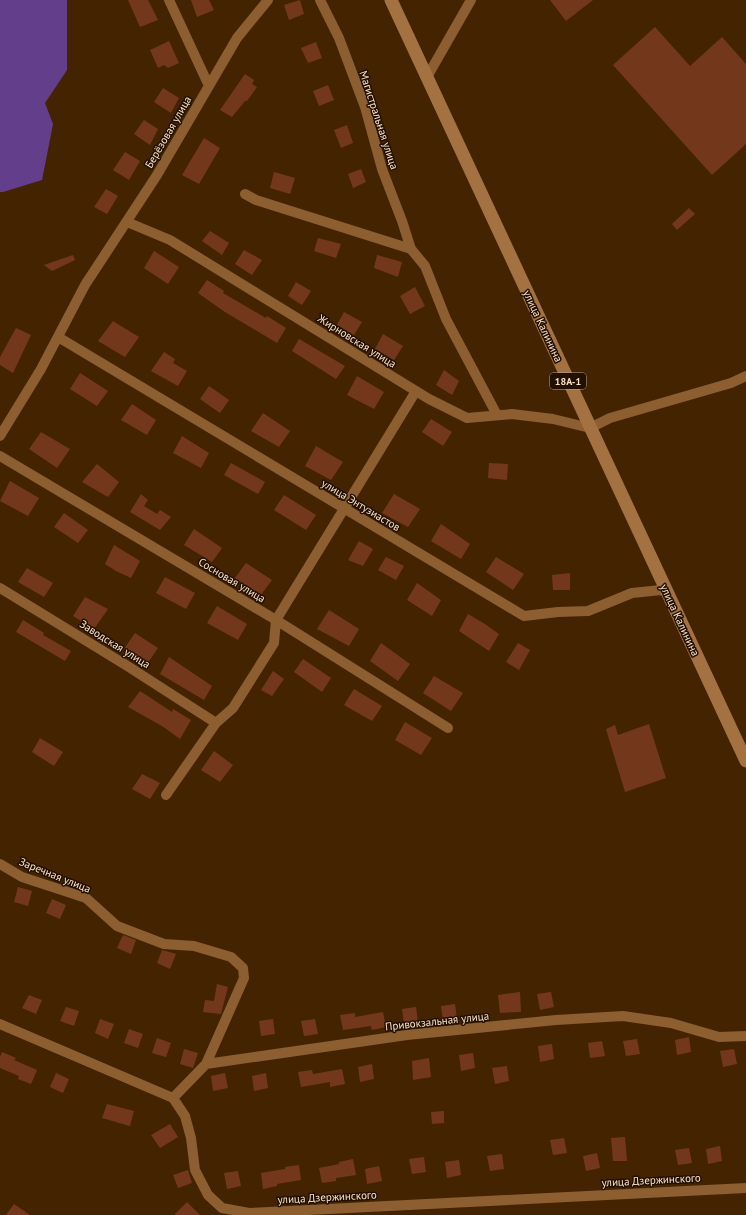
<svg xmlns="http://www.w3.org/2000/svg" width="746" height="1215" font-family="'PT Sans',sans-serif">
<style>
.green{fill:#633f8b}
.building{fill:#73381c}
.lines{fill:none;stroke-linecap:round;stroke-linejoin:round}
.minor{stroke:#8c5e30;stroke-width:10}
.major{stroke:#a37240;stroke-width:13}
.labels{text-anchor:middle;stroke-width:3;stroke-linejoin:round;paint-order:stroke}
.shield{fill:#221001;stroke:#bba38e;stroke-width:1}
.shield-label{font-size:10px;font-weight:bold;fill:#fce2ca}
.street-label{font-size:11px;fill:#fce2ca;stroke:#221001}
</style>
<rect width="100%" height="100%" fill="#442400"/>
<path class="green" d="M0 0H67V70L45 103 53 124 42 180 3 192H0Z"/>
<path class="building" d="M128 0H148L158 20 140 27Z
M191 0H209L214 10 197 17Z
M300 0 304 14 289 20 284 5Z
M550 0H593L566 21Z
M655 27 690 66 722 37 746 64V144L712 175 613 65Z
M169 41 179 63 168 68 164 65 158 68 150 50Z
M316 42 322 58 308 63 301 48Z
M245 74 254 80 252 84 257 87 247 101H245L232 117 220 110Z
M328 85 334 100 319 106 313 91Z
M163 88 179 98 171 113 154 102Z
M144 120 158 129 150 145 134 134Z
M347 125 353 143 341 148 334 130Z
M204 138 220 148 199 184 182 175Z
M125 152 140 161 129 180 113 170Z
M361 169 366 182 353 188 348 174Z
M274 172 295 178 290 194 270 188Z
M106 189 118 196 107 214 94 207Z
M689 208 695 214 677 230 672 224Z
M210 231 229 243 222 255 202 241Z
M318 238 341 244 336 258 314 251Z
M244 250 262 260 252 275 235 264Z
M154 251 179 267 168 284 144 268Z
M73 255 75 260 52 271 44 265Z
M377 255 402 262 398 277 374 268Z
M207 280 224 291 223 293 266 318 267 316 286 328 277 343 225 312 198 293Z
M296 282 311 291 302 305 288 296Z
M415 287 425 306 410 314 400 296Z
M344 312 362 322 354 335 337 325Z
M113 321 139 337 125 357 98 341Z
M16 328 31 335 13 373 0 365V357Z
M383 334 403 346 394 360 375 349Z
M299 339 345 366 336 379 292 351Z
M164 352 175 359 173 363 187 371 178 386 151 371Z
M444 370 459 381 452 395 436 385Z
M80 373 108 391 97 406 70 389Z
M357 376 384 392 374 409 347 395Z
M209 386 229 400 220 413 200 399Z
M132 404 156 420 147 435 121 420Z
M263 413 290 431 279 447 251 431Z
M431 419 452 432 443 446 422 432Z
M41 432 70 449 57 468 29 449Z
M182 436 209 453 201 468 173 453Z
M316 446 343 462 331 480 305 466Z
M231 463 265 482 258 494 224 475Z
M489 463 508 464 507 480 488 478Z
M97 464 119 482 108 497 82 482Z
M10 481 39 498 28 516 0 501Z
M141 494 148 500 144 506 157 514 160 510 171 517 160 530 130 512Z
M394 494 420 509 408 527 382 513Z
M284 495 316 515 306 530 274 510Z
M64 513 88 530 78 543 54 527Z
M441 524 470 544 461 559 431 541Z
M194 529 222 548 212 562 184 545Z
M359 541 373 549 363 566 348 560Z
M114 545 140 561 131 578 116 571 105 564Z
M386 557 404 566 396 580 378 570Z
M496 557 524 574 513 590 486 572Z
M246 563 272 580 260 596 235 578Z
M27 568 53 583 44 597 18 582Z
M570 573V590H553L552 575Z
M165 577 195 593 186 609 156 593Z
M417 583 441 600 432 616 407 600Z
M85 597 108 609 94 629 73 616Z
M217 606 247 624 238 640 207 623Z
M329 610 359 629 349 646 317 629Z
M468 614 485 624 499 634 489 651 459 631Z
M23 620 44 633 43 635 71 651 65 661 16 632Z
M135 633 144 639 158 648 147 664 124 649Z
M381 643 410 664 398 681 370 661Z
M518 643 530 650 519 670 506 662Z
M169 657 212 686 204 700 160 674Z
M303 659 331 678 322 692 294 672Z
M273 671 284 679 272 696 261 690Z
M434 676 463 693 451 711 423 693Z
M354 689 382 706 372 721 344 705Z
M140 691 172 712 173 709 191 720 180 739 162 726 128 707Z
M405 722 432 738 421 755 395 740Z
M649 724 666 778 625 792 606 729 615 725 618 735Z
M40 738 63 752 54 766 32 752Z
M214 751 233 765 220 782 201 770Z
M142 774 160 783 150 799 132 789Z
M18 887 32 891 28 906 14 902Z
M52 899 66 905 60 919 46 913Z
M123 935 136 940 131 954 117 948Z
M162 950 176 954 170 969 157 963Z
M217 984 228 987 221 1014 203 1012 205 1000 214 1001Z
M520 992 521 1012 500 1013 498 995Z
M551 992 554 1007 540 1010 537 994Z
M29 995 42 1000 36 1014 22 1008Z
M455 1004 457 1019 443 1021 441 1006Z
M66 1007 79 1011 74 1026 60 1021Z
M416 1007 418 1022 404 1024 402 1009Z
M383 1012 386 1027 372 1030 371 1026 343 1030 340 1015 355 1013V1017Z
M100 1019 114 1024 108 1039 95 1033Z
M273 1019 275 1034 261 1036 259 1021Z
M315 1019 318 1034 304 1036 301 1021Z
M129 1029 143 1034 138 1048 124 1043Z
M689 1037 691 1052 677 1055 675 1040Z
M157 1038 171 1043 166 1057 152 1053Z
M637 1039 640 1054 626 1056 623 1041Z
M602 1041 605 1056 590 1058 588 1043Z
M552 1044 554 1059 540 1062 538 1046Z
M184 1049 198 1053 193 1068 180 1064Z
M734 1049 737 1064 723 1067 720 1051Z
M2 1052 16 1058 14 1060 37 1070 31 1084 18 1079 19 1076 0 1068V1057Z
M473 1053 475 1068 461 1071 459 1055Z
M429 1058 431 1077 413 1080 412 1061Z
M372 1064 374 1079 360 1082 358 1067Z
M507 1066 509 1081 495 1084 492 1068Z
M342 1069 345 1084 330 1087V1082L301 1087 298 1072 312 1070 313 1074Z
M56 1073 69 1079 63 1093 50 1087Z
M225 1073 228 1088 213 1091 211 1076Z
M266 1073 268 1088 254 1091 252 1076Z
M107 1104 134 1111 130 1126 102 1118Z
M444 1111V1123L432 1124 431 1112Z
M170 1124 178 1137 160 1148 151 1135Z
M625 1137 627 1161H613L611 1138Z
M564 1138 567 1153 553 1155 550 1140Z
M720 1146 722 1161 708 1164 706 1149Z
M689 1148 692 1163 678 1165 675 1150Z
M597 1153 600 1168 586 1171 583 1156Z
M502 1154 504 1169 490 1171 487 1156Z
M424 1157 426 1172 412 1174 409 1159Z
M353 1159 356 1175 336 1178V1181L322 1183 319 1168 339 1164V1162Z
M459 1160 461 1175 447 1178 445 1162Z
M299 1165 301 1180 277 1184V1186L263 1189 261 1173 285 1169V1167Z
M379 1166 382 1181 367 1184 365 1169Z
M188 1170 192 1183 178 1188 173 1175Z
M238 1171 241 1186 227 1189 224 1173Z
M187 1202 200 1215H174Z
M14 1204 30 1215H6Z"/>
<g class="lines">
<path class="minor" d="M169 0 209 86
M320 0 339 38 365 107 382 169 402 221 411 249
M427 77 471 0
M245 194 256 200 411 249 425 266 446 319 497 415
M127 222 170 240 429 399 467 418 512 414 553 419 590 428 610 418 731 383 746 376
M58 337 524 616 558 612 588 611 632 593 661 590 668 594
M0 436 41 369 85 285 157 175 237 38 268 0
M0 456 276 620 448 728
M0 588 129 667 216 723
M166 795 216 723 233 708 274 643 276 620 416 391
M0 864 22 877 86 898 117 926 164 944 194 946 231 957 243 968 244 978 206 1064 173 1098
M0 1024 173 1098 185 1116 191 1138 195 1170 208 1195 222 1208 249 1213 746 1188
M206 1064 407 1035 556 1020 623 1016 671 1023 719 1037 746 1036"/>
<path class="major" d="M391 0 746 761"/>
</g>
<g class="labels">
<rect class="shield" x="550" y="373" width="36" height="16" rx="3"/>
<g class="shield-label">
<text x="568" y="385">18А-1</text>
</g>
<g class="street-label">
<text transform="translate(379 120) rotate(72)" y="4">Магистральная улица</text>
<text transform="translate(168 132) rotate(-60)" y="4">Берёзовая улица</text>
<text transform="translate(543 326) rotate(65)" y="4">улица Калинина</text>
<text transform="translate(357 341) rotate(32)" y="4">Жирновская улица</text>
<text transform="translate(361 505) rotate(31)" y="4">улица Энтузиастов</text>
<text transform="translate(232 580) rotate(31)" y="4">Сосновая улица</text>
<text transform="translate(680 620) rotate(65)" y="4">улица Калинина</text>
<text transform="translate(115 644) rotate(32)" y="4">Заводская улица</text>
<text transform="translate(55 875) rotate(22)" y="4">Заречная улица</text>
<text transform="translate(437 1021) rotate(-6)" y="4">Привокзальная улица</text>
<text transform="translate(651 1180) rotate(-3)" y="4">улица Дзержинского</text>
<text transform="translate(327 1197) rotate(-3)" y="4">улица Дзержинского</text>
</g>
</g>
</svg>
